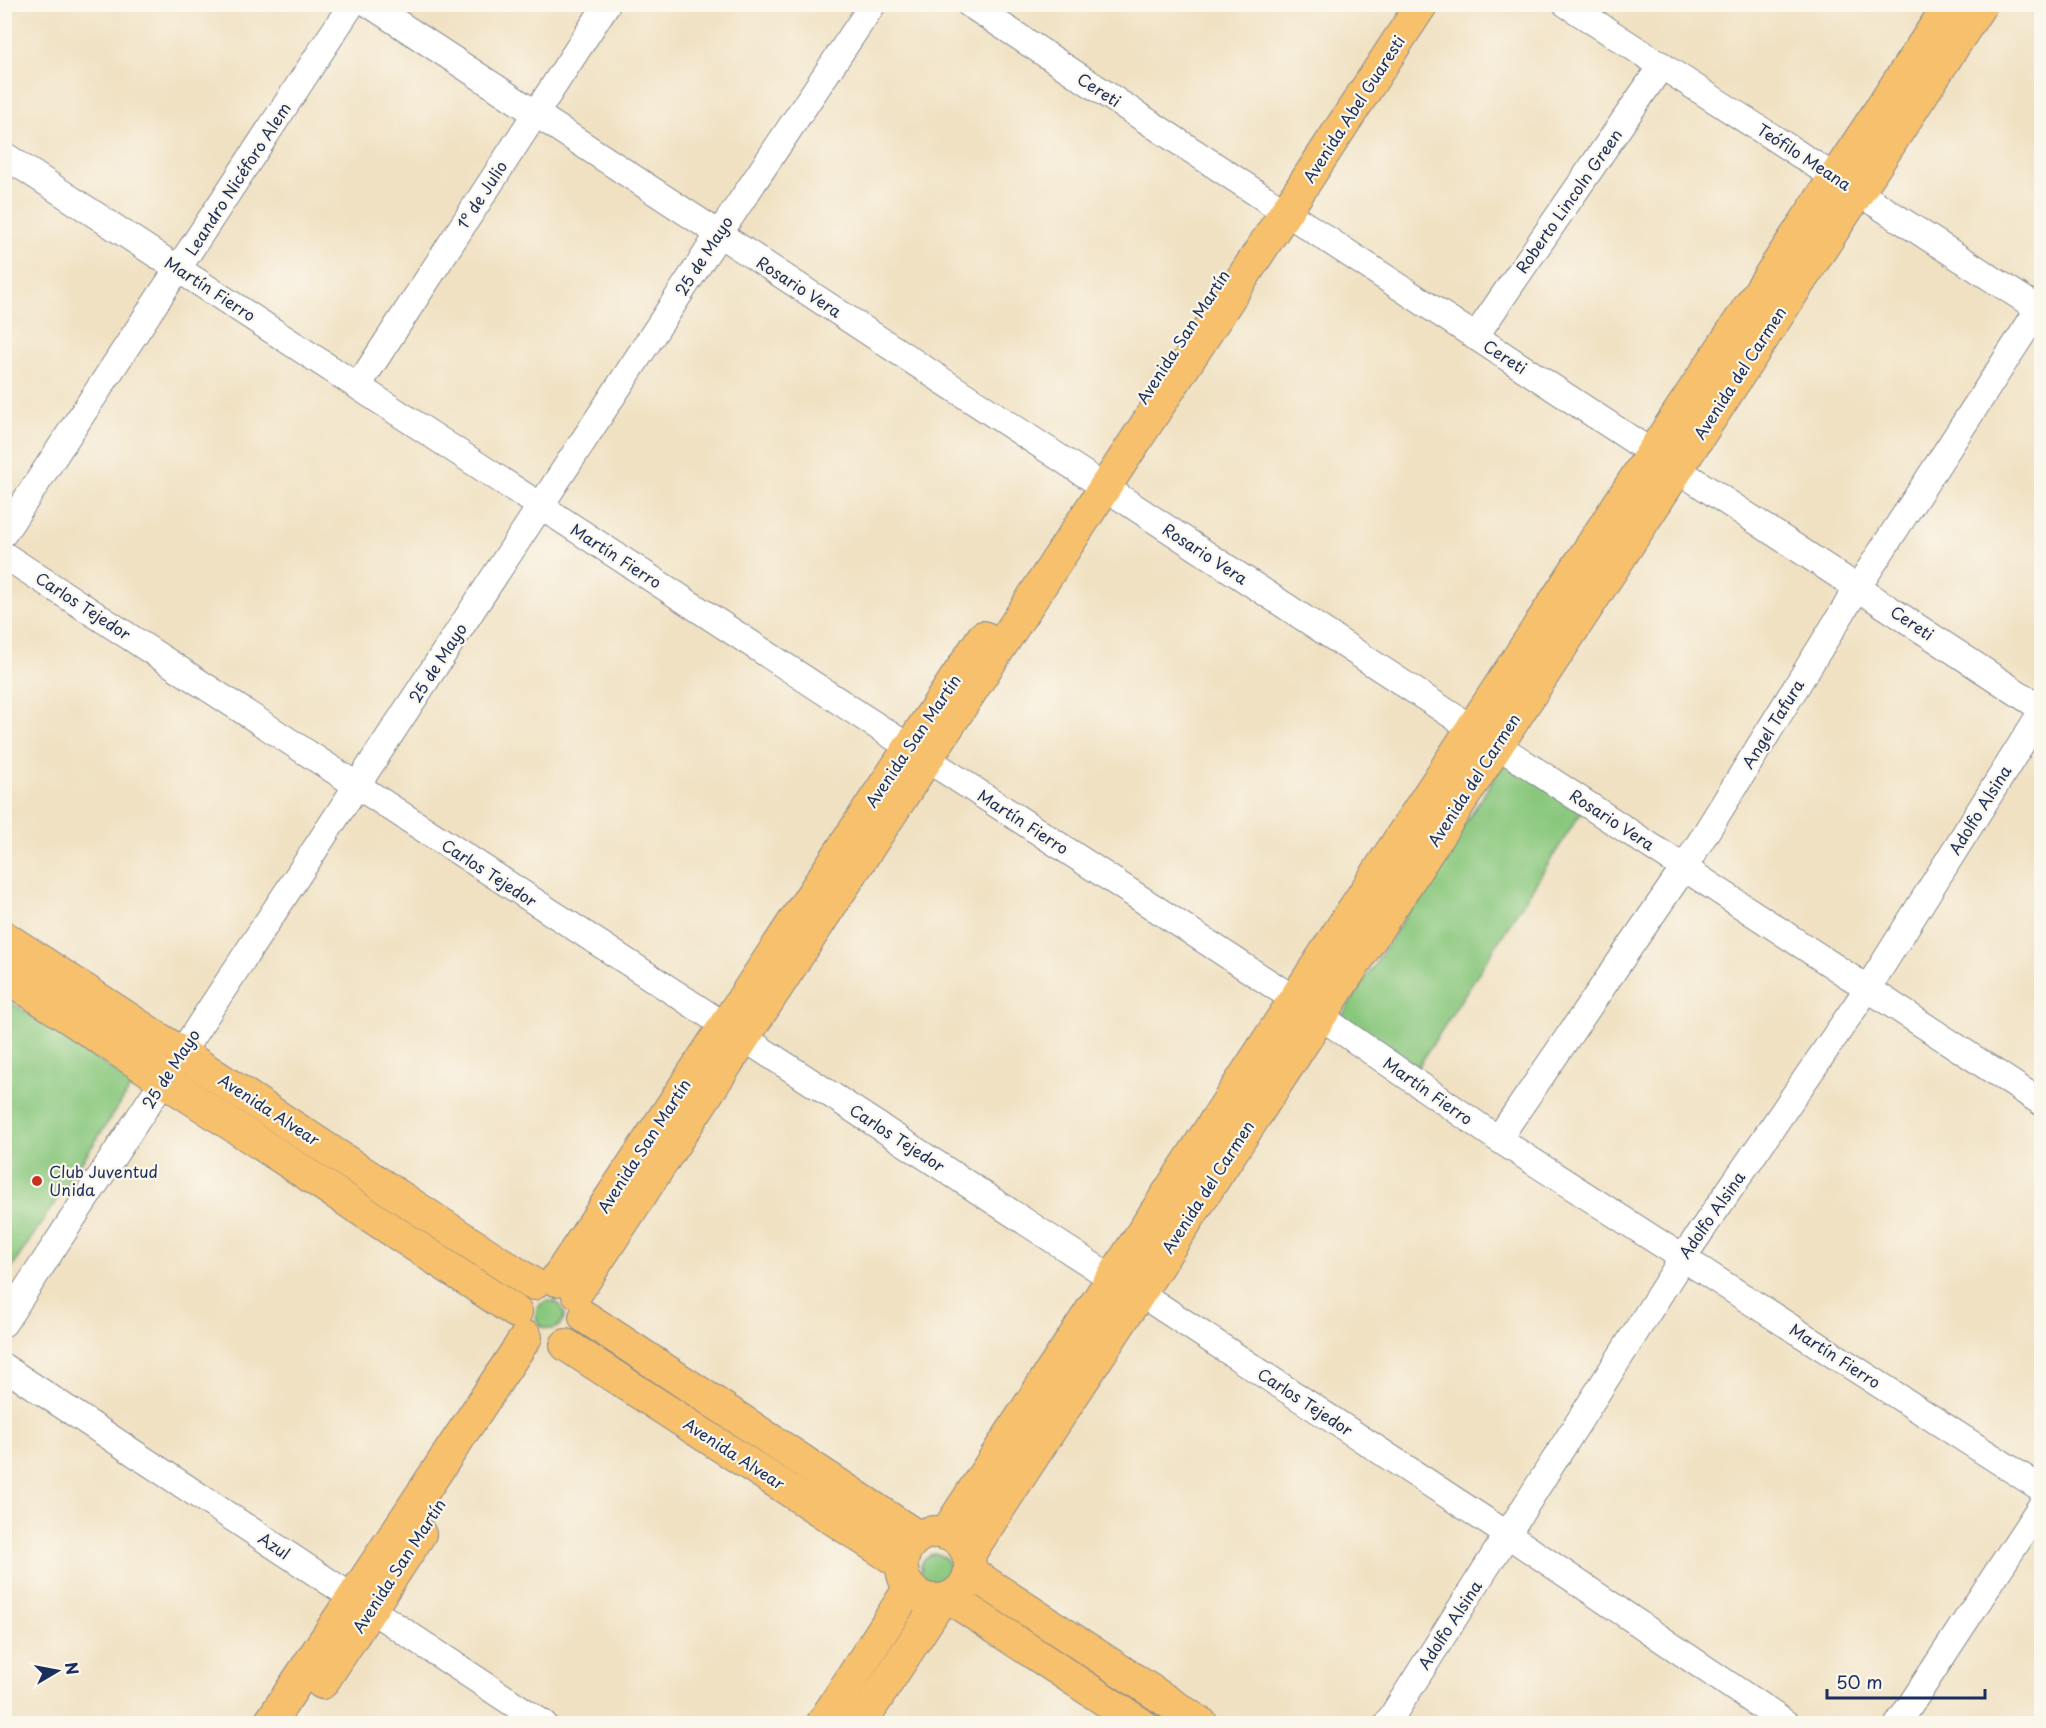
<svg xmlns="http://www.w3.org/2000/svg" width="2046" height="1728" font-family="'Playpen Sans',sans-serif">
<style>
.green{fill:#89c77d;stroke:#527b6e;stroke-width:1.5}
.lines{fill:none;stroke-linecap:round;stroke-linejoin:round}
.minor-casing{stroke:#868890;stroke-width:28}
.major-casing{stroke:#868890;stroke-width:34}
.minor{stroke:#fff;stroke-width:26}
.major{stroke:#f7c06c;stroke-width:32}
.poi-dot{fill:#c8321e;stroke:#fbf7ec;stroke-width:2}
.labels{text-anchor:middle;stroke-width:4.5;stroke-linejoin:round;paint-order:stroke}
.street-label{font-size:16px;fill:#1b2f5e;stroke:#fbf7ec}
.poi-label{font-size:16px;fill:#1b2f5e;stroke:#fbf7ec;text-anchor:start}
</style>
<rect width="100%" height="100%" fill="#fbf7ec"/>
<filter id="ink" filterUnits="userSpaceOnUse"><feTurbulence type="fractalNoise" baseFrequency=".0167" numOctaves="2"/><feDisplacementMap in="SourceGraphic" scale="12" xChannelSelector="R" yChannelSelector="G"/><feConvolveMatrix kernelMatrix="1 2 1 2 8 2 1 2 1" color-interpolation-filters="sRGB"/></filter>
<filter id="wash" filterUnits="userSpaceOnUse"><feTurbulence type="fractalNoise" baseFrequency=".008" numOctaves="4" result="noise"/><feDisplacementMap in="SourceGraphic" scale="24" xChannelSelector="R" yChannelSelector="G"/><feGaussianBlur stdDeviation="1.35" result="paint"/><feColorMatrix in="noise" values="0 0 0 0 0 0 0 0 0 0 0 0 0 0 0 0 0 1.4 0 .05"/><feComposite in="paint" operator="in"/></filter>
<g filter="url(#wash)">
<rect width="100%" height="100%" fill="#f0e1c2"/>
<path class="green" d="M1505 761 1582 811 1418 1067 1341 1017Z
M5 998 133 1084 5 1278Z
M536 1315a14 14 0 1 1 28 0a14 14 0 1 1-28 0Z
M590 1335 900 1540 897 1546 587 1340Z
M921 1568a14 14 0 1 1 28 0a14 14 0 1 1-28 0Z
M990 1602 1173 1723H1163L987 1607Z"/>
</g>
<g filter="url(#ink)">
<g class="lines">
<defs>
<path id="minor" d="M369 4 2042 1103
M969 4 2042 709
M1566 4 2042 311
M4 155 1320 1016 1498 1139 2042 1489
M1475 337 1662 65
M358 386 607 4
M4 533 352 4
M4 555 1113 1279 1138 1292 1508 1535 1787 1724
M1498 1139 1684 868 1858 587 2042 304
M4 1323 719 234 873 4
M4 1367 544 1724
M1387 1724 1682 1259 1868 988 2042 711
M1898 1724 2042 1504"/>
<path id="major" d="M4 937 533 1284
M4 975 516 1312
M556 1280 983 637
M577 1292 1422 4
M585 1317 918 1537
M566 1345 902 1564
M902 1566a34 34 0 1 1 68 0a34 34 0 1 1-68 0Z
M945 1534 1652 453 1950 4
M968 1556 1981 4
M970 1572 1202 1724
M950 1598 1141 1724
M322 1683 420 1534
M269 1724 526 1337
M822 1724 909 1589
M860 1724 941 1600"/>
</defs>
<use href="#minor" class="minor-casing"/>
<use href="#major" class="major-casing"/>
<use href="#minor" class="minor"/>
<use href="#major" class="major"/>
</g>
</g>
<circle class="poi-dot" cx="37" cy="1181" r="6"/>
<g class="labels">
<g class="street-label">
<text transform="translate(1099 90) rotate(33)" y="6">Cereti</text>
<text transform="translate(1354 109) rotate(-57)" y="6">Avenida Abel Guaresti</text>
<text transform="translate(1804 157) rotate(33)" y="6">Teófilo Meana</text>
<text transform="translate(238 179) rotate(-57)" y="6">Leandro Nicéforo Alem</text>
<text transform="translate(482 195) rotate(-57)" y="6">1° de Julio</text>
<text transform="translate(1569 201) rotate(-55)" y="6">Roberto Lincoln Green</text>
<text transform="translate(704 256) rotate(-57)" y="6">25 de Mayo</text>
<text transform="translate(799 287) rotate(33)" y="6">Rosario Vera</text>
<text transform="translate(210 289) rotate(33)" y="6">Martín Fierro</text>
<text transform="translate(1183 337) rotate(-57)" y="6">Avenida San Martín</text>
<text transform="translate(1505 357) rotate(33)" y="6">Cereti</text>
<text transform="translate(1740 373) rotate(-57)" y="6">Avenida del Carmen</text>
<text transform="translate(1205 554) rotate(33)" y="6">Rosario Vera</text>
<text transform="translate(616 556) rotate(33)" y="6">Martín Fierro</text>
<text transform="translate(83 606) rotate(33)" y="6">Carlos Tejedor</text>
<text transform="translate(1912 623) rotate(34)" y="6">Cereti</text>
<text transform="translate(438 663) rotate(-57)" y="6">25 de Mayo</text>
<text transform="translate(1773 724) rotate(-58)" y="6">Angel Tafura</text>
<text transform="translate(913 741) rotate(-56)" y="6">Avenida San Martín</text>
<text transform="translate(1474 780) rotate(-57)" y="6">Avenida del Carmen</text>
<text transform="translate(1980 810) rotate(-58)" y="6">Adolfo Alsina</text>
<text transform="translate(1612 820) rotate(33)" y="6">Rosario Vera</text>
<text transform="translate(1023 822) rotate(33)" y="6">Martín Fierro</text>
<text transform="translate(489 873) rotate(33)" y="6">Carlos Tejedor</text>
<text transform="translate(171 1069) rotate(-57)" y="6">25 de Mayo</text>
<text transform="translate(1428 1091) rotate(35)" y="6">Martín Fierro</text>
<text transform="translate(269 1110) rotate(33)" y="6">Avenida Alvear</text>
<text transform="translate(897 1138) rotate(33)" y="6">Carlos Tejedor</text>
<text transform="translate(644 1146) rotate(-57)" y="6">Avenida San Martín</text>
<text transform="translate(1208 1187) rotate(-57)" y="6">Avenida del Carmen</text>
<text transform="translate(1712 1215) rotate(-55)" y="6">Adolfo Alsina</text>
<text transform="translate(1835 1356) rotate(33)" y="6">Martín Fierro</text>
<text transform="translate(1305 1402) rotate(33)" y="6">Carlos Tejedor</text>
<text transform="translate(734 1454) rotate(33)" y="6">Avenida Alvear</text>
<text transform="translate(274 1546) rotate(34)" y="6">Azul</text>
<text transform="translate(399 1566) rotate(-57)" y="6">Avenida San Martín</text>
<text transform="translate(1450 1625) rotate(-57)" y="6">Adolfo Alsina</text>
</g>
<g class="poi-label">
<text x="49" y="1178">Club Juventud<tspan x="49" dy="18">Unida</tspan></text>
</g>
</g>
<rect width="2046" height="1728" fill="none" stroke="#fbf7ec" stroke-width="24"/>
<g transform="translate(57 1671) rotate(80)" stroke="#fbf7ec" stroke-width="4.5" paint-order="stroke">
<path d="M0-4.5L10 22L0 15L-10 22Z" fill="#1b2f5e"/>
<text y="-9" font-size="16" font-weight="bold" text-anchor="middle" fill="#1b2f5e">N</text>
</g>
<path d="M1827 1689v9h158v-9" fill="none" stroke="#1b2f5e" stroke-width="3"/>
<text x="1836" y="1689" font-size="18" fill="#1b2f5e" stroke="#fbf7ec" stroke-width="4.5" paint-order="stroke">50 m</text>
</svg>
